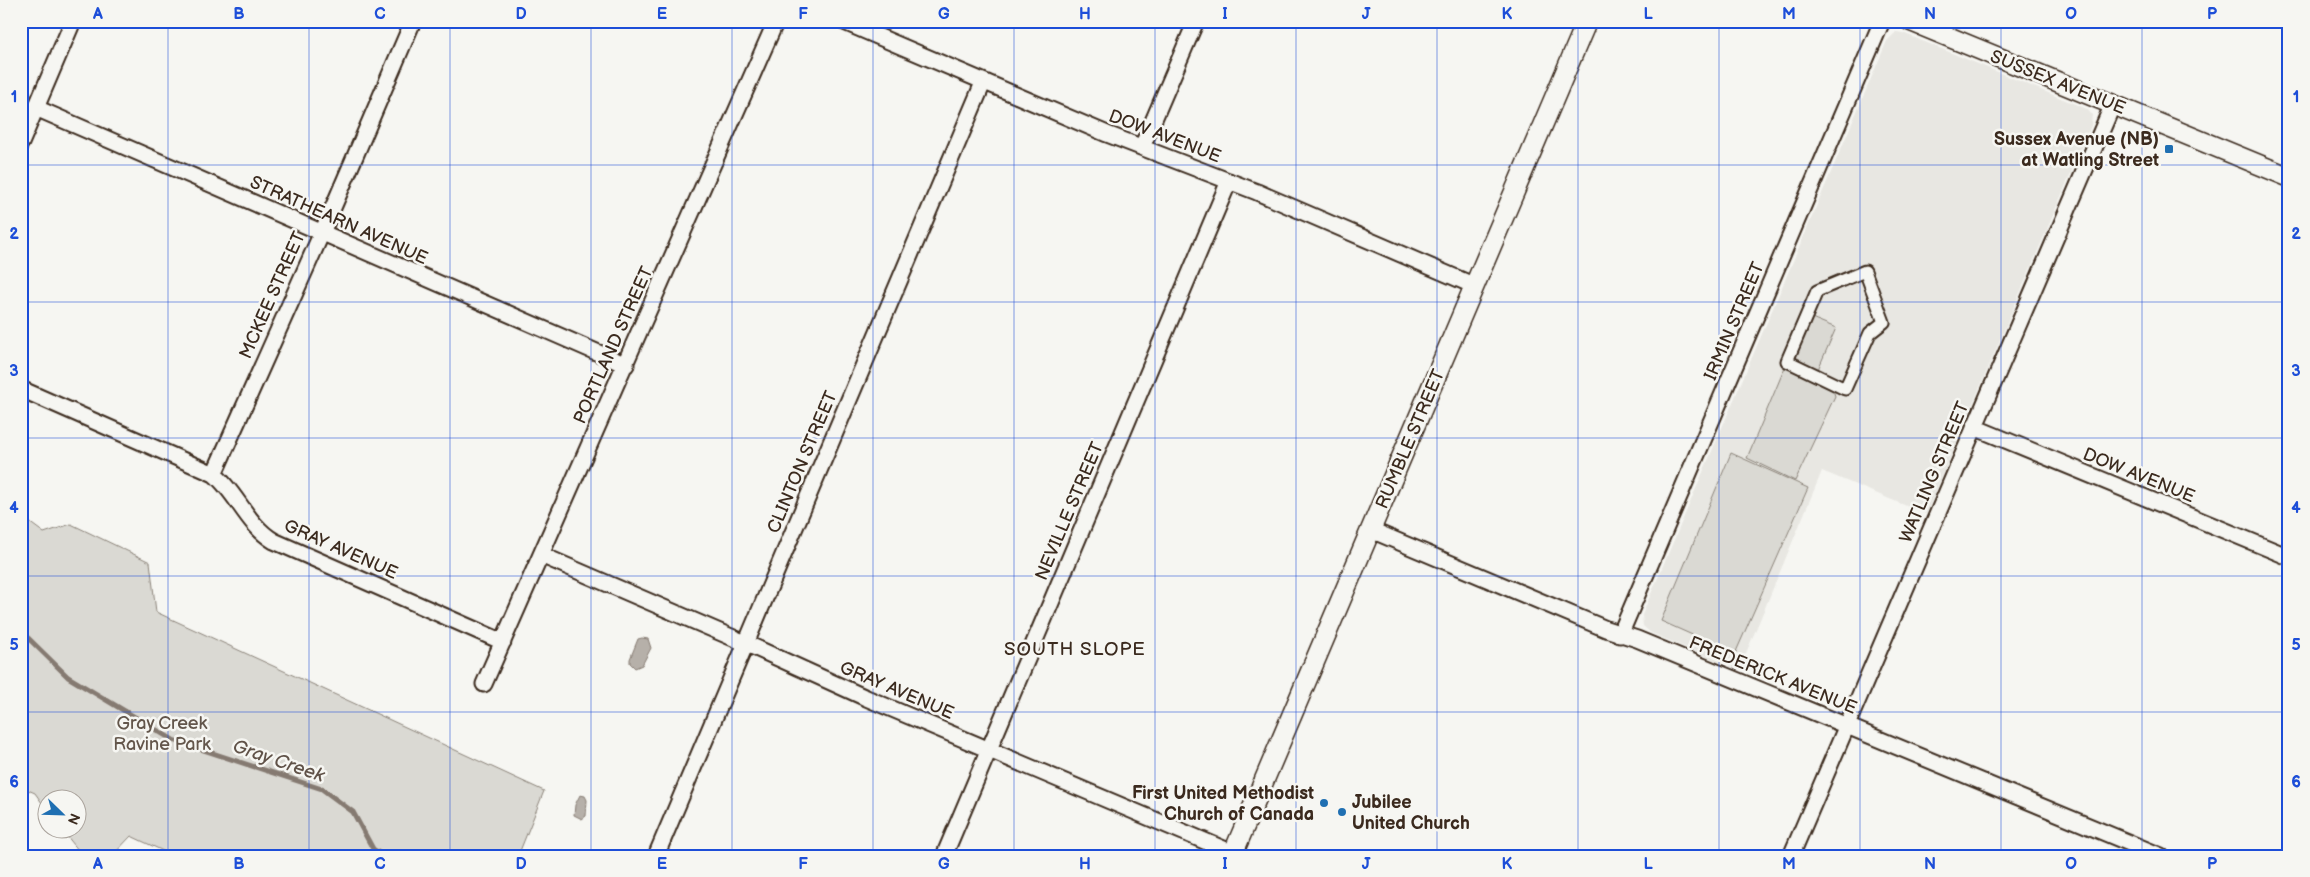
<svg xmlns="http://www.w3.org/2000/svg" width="2310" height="877" font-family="'Balsamiq Sans',sans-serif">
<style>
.built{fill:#e8e7e2}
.green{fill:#dad9d3;stroke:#8a8278}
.water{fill:#b6b0a9;stroke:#857a71}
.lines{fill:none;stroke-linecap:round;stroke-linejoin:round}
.stream{stroke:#857a71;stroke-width:5}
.pedestrian-casing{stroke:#3b2a1e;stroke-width:15}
.minor-casing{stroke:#3b2a1e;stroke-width:19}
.tertiary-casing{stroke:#3b2a1e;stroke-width:22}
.pedestrian{stroke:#f6f6f2;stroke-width:11}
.minor{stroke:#f6f6f2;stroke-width:15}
.tertiary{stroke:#f6f6f2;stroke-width:19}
.grid{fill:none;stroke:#1d4ed8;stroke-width:1;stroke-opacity:0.55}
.poi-dot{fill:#1f6fb2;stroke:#f6f6f2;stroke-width:2}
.labels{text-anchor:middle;stroke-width:5;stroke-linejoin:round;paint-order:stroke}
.street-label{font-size:18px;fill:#3b2a1e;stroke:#f6f6f2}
.poi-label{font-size:18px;font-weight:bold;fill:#3b2a1e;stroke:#f6f6f2;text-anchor:end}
.park-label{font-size:18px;fill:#63564b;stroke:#f6f6f2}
.neighbourhood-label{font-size:19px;letter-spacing:1px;fill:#3b2a1e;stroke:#f6f6f2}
.water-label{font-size:19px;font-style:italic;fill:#605248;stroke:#f6f6f2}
.neatline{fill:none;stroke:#1d4ed8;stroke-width:2}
.grid-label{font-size:16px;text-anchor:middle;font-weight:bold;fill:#1d4ed8}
</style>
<rect width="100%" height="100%" fill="#f6f6f2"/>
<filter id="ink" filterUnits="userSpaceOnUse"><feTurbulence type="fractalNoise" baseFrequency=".02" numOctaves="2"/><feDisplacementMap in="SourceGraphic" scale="10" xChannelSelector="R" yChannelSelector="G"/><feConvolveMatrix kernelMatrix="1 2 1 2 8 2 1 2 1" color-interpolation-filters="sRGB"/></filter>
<g filter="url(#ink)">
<path class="built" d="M1896 32 1903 33 2087 109 2092 115 2091 126 1926 514 1822 471 1739 670 1651 633 1643 626 1642 615 1887 41Z"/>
<path class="green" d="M1807 316 1836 328 1816 374 1787 361Z
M1785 367 1832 387 1835 396 1795 481 1747 458Z
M1731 453 1808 488 1735 654 1661 621Z
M21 516 44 533 71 524 150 562 156 612 544 791 518 856H174L131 836 112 856H83L62 830H78V800H48L47 810 35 793 21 787Z"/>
<path class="water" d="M642 638 648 639 651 648 642 665 635 668 630 663V659L638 639Z
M580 795 585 796 587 800 586 816 582 819 574 815 575 805Z"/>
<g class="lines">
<path class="stream" d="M21 631 68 677 173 740 322 789 353 812 373 849 384 856"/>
<defs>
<path id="pedestrian" d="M1865 271 1884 322 1870 333 1845 389 1787 361 1817 291Z"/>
<path id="minor" d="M842 21 1107 134 1257 192 1475 286
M36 108 626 365
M21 143 73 21
M1142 147 1196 21
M21 389 214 474C237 493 247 525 274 541L503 642
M1974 427 2289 557
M214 474 332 210 413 21
M1371 530 1606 629 1637 639 2161 856
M541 555 745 643 864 697 1240 856
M1620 635 1882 21
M484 684 776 21
M656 856 983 83
M944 856 1229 181
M1791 856 2113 104"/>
<path id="tertiary" d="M1910 21 2289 177
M1232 856 1587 21"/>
</defs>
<use href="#pedestrian" class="pedestrian-casing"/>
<use href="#minor" class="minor-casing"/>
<use href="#tertiary" class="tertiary-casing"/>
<use href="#pedestrian" class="pedestrian"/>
<use href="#minor" class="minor"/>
<use href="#tertiary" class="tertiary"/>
</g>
</g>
<path class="grid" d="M168 21V856M309 21V856M450 21V856M591 21V856M732 21V856M873 21V856M1014 21V856M1155 21V856M1296 21V856M1437 21V856M1578 21V856M1719 21V856M1860 21V856M2001 21V856M2142 21V856M21 165H2289M21 302H2289M21 438H2289M21 576H2289M21 712H2289"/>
<g class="poi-dot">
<rect x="2164" y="144" width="10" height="10" rx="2.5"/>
<circle cx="1324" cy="803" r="5"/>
<circle cx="1342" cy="812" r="5"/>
</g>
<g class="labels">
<g class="street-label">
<text transform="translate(2058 82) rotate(22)" y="6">SUSSEX AVENUE</text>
<text transform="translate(1165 136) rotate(21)" y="6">DOW AVENUE</text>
<text transform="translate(339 220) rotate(24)" y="6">STRATHEARN AVENUE</text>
<text transform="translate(272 295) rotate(-66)" y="6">MCKEE STREET</text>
<text transform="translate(1734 321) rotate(-67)" y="6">IRMIN STREET</text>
<text transform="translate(613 345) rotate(-66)" y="6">PORTLAND STREET</text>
<text transform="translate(1410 439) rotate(-67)" y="6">RUMBLE STREET</text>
<text transform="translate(802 462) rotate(-67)" y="6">CLINTON STREET</text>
<text transform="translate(1934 472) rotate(-67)" y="6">WATLING STREET</text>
<text transform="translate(2139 475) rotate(22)" y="6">DOW AVENUE</text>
<text transform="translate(1069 511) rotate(-67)" y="6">NEVILLE STREET</text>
<text transform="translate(341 549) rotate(24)" y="6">GRAY AVENUE</text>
<text transform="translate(1773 675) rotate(22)" y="6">FREDERICK AVENUE</text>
<text transform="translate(897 690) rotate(23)" y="6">GRAY AVENUE</text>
</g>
<g class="poi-label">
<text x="2159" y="145">Sussex Avenue (NB)<tspan x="2159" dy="21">at Watling Street</tspan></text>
<text x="1314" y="799">First United Methodist<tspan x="1314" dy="21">Church of Canada</tspan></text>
<text x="1352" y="808" text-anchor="start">Jubilee<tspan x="1352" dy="21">United Church</tspan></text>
</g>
<g class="park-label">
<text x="162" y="729">Gray Creek<tspan x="162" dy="21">Ravine Park</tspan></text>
</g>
<g class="neighbourhood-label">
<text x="1075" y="655">SOUTH SLOPE</text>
</g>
<g class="water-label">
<text transform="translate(279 760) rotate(19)" y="7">Gray Creek</text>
</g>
</g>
<rect width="2310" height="877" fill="none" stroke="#f6f6f2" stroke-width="55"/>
<g transform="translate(62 814) rotate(113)"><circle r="24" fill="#f6f6f2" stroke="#aba49d"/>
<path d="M0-4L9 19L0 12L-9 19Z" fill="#1f6fb2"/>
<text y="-8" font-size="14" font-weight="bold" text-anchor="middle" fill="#3b2a1e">N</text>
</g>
<rect x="28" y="28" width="2254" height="822" class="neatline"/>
<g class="grid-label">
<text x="98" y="19">A</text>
<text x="239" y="19">B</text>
<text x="380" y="19">C</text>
<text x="521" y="19">D</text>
<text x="662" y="19">E</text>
<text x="803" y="19">F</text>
<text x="944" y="19">G</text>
<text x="1085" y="19">H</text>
<text x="1225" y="19">I</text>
<text x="1366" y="19">J</text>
<text x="1507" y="19">K</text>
<text x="1648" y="19">L</text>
<text x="1789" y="19">M</text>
<text x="1930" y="19">N</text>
<text x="2071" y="19">O</text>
<text x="2212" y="19">P</text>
<text x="14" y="102">1</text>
<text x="2296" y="102">1</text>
<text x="14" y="239">2</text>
<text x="2296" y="239">2</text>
<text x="14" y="376">3</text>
<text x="2296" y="376">3</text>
<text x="14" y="513">4</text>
<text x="2296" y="513">4</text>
<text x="14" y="650">5</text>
<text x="2296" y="650">5</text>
<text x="14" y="787">6</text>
<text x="2296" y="787">6</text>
<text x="98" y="869">A</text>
<text x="239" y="869">B</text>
<text x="380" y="869">C</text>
<text x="521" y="869">D</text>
<text x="662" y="869">E</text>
<text x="803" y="869">F</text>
<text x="944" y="869">G</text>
<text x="1085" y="869">H</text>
<text x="1225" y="869">I</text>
<text x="1366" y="869">J</text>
<text x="1507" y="869">K</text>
<text x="1648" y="869">L</text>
<text x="1789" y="869">M</text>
<text x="1930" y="869">N</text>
<text x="2071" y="869">O</text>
<text x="2212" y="869">P</text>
</g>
</svg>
